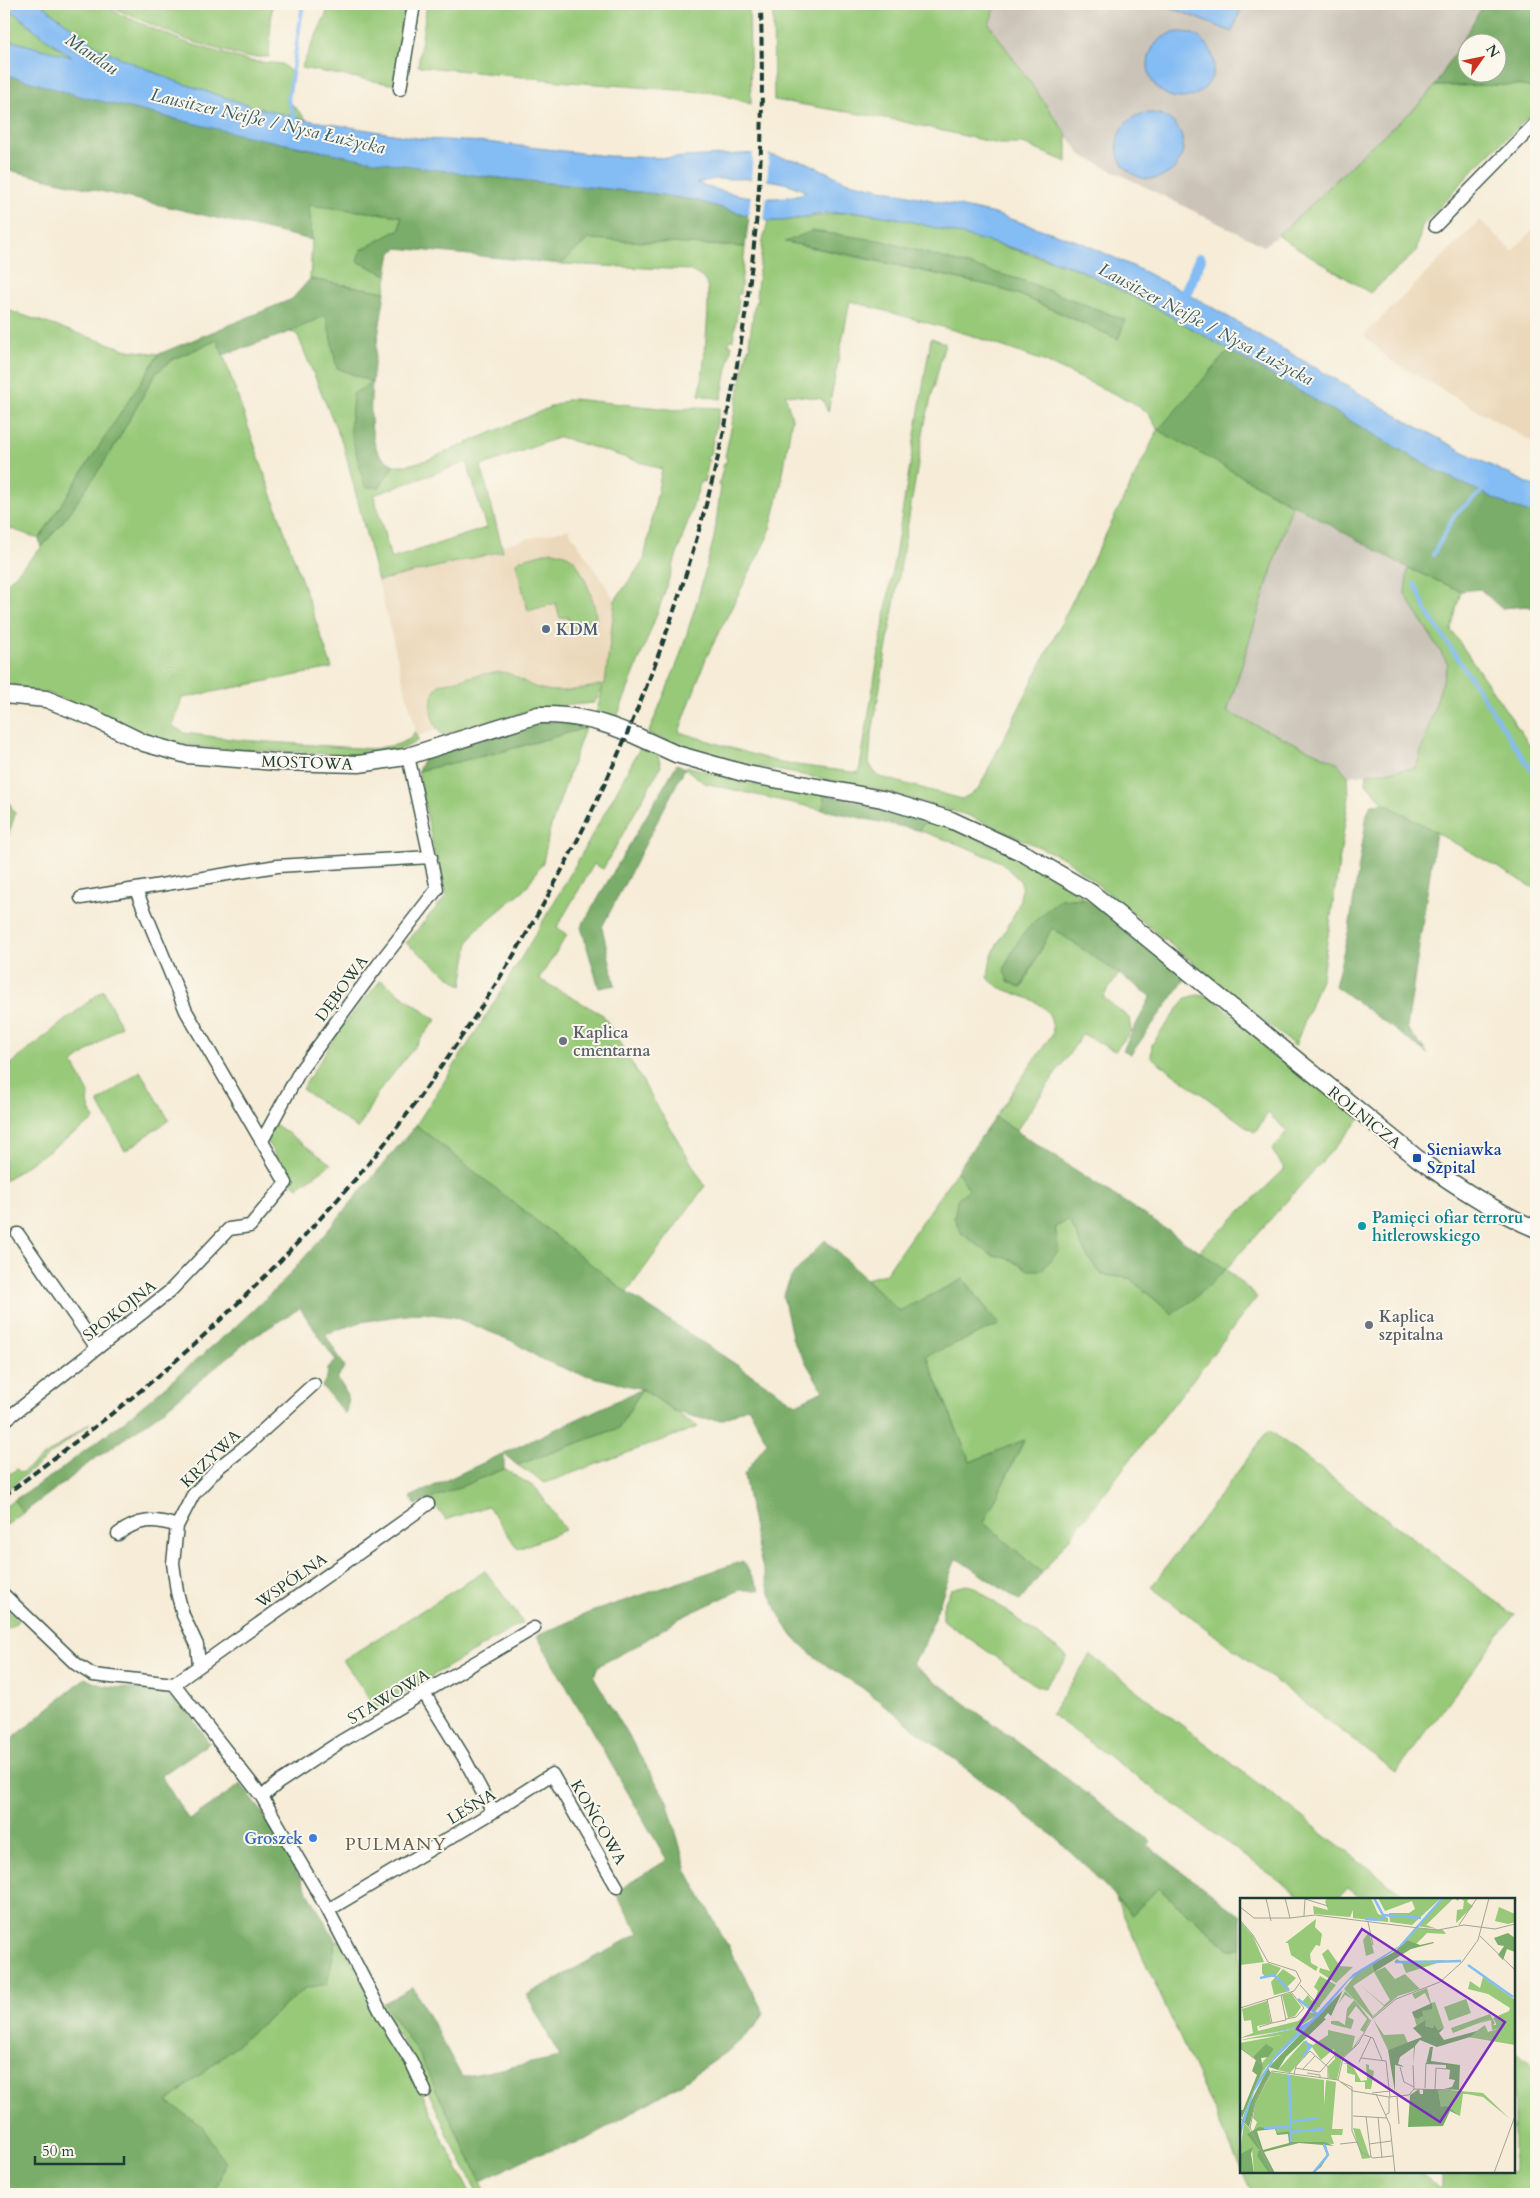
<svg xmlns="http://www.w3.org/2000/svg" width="1540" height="2198" font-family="Cardo,serif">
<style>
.built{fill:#ebd8ba}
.industrial{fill:#cbc3b8}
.green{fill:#98c979;stroke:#5c8356;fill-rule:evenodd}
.forest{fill:#7aad69;stroke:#4c754e;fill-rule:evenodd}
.water{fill:#84bcf4;stroke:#527c94;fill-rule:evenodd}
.pier{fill:#f6ecd7}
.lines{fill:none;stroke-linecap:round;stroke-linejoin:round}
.stream{stroke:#84bcf4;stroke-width:4}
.canal{stroke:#84bcf4;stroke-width:12}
.minor-casing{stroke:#3f574c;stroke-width:15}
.tertiary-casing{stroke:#3f574c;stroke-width:19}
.minor{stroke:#fff;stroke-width:12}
.tertiary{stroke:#fff;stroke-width:16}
.rail{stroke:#1f3d34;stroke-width:4;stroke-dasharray:8 4;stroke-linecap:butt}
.service-dot{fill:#5c6f8a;stroke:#fbf7ec;stroke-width:2}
.worship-dot{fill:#6b7280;stroke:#fbf7ec;stroke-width:2}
.transit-dot{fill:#1a4fb4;stroke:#fbf7ec;stroke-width:2}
.culture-dot{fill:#0f9aa8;stroke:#fbf7ec;stroke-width:2}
.shop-dot{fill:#3f7fe0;stroke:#fbf7ec;stroke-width:2}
.labels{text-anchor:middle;stroke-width:4;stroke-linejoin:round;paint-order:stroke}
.service-label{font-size:16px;font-weight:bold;fill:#4e5e75;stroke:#fbf7ec;text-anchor:start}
.street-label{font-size:16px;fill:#1f3d34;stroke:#fbf7ec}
.worship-label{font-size:16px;font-weight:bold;fill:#5b616d;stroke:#fbf7ec;text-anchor:start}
.transit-label{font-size:16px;font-weight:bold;fill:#164399;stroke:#fbf7ec;text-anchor:start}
.culture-label{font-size:16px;font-weight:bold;fill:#0d838f;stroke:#fbf7ec;text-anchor:start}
.shop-label{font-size:16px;font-weight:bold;fill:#366cbe;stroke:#fbf7ec;text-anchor:end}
.water-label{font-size:18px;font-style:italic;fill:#385d64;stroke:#fbf7ec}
.neighbourhood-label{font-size:18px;letter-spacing:1px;fill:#67604e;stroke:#fbf7ec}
.inset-river{fill:none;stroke:#84bcf4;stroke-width:2.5}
.inset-road{fill:none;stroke:#a0a696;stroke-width:1}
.view{fill:#7b2cbf;fill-opacity:0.15;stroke:#7b2cbf;stroke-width:2.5}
.inset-edge{fill:none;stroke:#1f3d34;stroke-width:2.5}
</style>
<rect width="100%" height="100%" fill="#fbf7ec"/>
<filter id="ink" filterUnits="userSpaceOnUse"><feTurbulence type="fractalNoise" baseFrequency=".02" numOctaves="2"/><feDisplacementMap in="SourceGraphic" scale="10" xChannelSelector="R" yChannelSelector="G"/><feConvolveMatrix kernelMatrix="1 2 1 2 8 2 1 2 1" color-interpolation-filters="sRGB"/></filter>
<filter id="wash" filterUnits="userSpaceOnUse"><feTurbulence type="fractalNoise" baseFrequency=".0096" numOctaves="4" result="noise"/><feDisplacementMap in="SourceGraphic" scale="20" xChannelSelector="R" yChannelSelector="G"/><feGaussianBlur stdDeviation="1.12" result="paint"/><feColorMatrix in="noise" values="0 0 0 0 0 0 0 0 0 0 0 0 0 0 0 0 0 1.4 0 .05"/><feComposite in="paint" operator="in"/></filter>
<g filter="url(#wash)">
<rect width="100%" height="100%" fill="#f6ecd7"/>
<path class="built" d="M1480 220 1512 251 1536 227V444L1387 358 1364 335Z
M568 529 615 600 605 684 569 692 551 691 532 686 512 674 429 700 437 730 417 736 378 581 502 552V545Z"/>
<path class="industrial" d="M996 4H1484L1435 86 1423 101 1377 141 1295 221 1264 246 1081 155 988 24Z
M1292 505 1408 568 1405 594 1448 664 1416 768 1348 776 1336 762 1227 712Z"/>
<path class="green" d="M4 4 41 35 74 58 4 39Z
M41 4H103L119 14 187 43 249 61 282 64 292 73 288 100 307 120 254 107 172 80 100 49Z
M108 4H272L269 57H245L187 40 118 10Z
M310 4H408L396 85 301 68 328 10Z
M427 4H749L751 104 717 93 570 82 418 66Z
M773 4H996L989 24 1067 135V162L1023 144H999L896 120 774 100Z
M1520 85 1536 89V110L1476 167 1422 226 1416 252 1370 293 1277 235C1310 209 1338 177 1368 149 1391 128 1416 110 1435 86Z
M308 205 402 216 400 229 361 250 357 261 387 275 385 292 310 279 312 240Z
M857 212 897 218 970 236 1078 269 1160 310 1229 350 1159 430 1292 505 1227 712 1336 762 1348 776 1349 796 1322 976 1295 1046 1066 859 967 815 867 787 722 760 648 734 679 659 698 598 714 538 721 486 719 485 724 463H726L727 458 725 457 748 348H750L751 343H749L755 302H758V296H756L763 240 768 221C798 221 827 213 857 212ZM786 242 968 266 1021 280 1125 320 1118 339 1020 295 992 286ZM850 301 967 334 1046 362 1132 402 1148 413 1158 430 978 790 962 799 877 776 869 763 871 739 925 423 945 343 931 338 859 773 781 763 679 732 706 658 769 534 781 485 792 418 785 394 822 399 828 412Z
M588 239 745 247 740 294H738L737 299 739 300 733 340H730L729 345H732L721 399 699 395C703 381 711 297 707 285 704 277 696 274 689 270L561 264Z
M4 309 128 350 159 354 39 539 4 526Z
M327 315 337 368 373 382 353 395 379 488 394 465H408L430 459 567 400 573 399 678 410 696 407 720 408 710 454 706 459 709 460 704 482 701 481 660 606 616 720 596 714 603 687 594 703 536 708 473 729 442 735C430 723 426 696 440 684 457 681 483 672 501 672 514 673 521 681 532 686 557 696 580 689 605 684L615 600 644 560 662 469 560 437 481 466 503 551 378 581 344 447 297 334 290 332ZM467 462 486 528 391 559 374 495Z
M218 340 332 668 182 698 173 726 184 733 239 740 373 749 396 745 410 739 415 731 418 740C404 750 389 753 372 756L208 748 168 742 47 693 4 687V586L41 548 68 515 111 452 156 373 173 359Z
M552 551C559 552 568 554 574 560 582 570 602 614 594 626 590 633 583 632 576 633L575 628 570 629 568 617 560 618 556 603 528 611 516 563 519 560Z
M1408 568 1461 591 1451 630 1536 754V889L1384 803 1366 783 1367 774 1416 768 1448 664 1405 594Z
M585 728 550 829 543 862 525 889 477 929 469 941 462 986 406 943 447 895 434 851 418 771 504 751Z
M641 746 657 752 661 766 603 869 594 864 557 927 567 935 539 979 603 1015 705 1186 626 1293 416 1125C497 1002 572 876 641 746Z
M687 766 750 784 824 794 823 810 704 783 685 768Z
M4 792 15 814 4 849Z
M929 818 1020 857 1087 899H1060L1022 988 1052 927 1119 974 1103 997 1129 1018 1131 1031 1115 1051 1083 1034 1016 1131 995 1117 1053 1033C1052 990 1008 1001 988 978 989 972 989 965 991 959 1000 931 1024 913 1021 882L1001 862 961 845 918 830Z
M381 980 436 1020 377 1094 358 1129 302 1089 343 1025Z
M103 990 121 1026 73 1063 89 1094 87 1101 94 1120 4 1181V1069Z
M1197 995 1211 997 1360 1119 1226 1269 1257 1297 1042 1573 983 1523 1024 1441 970 1462 926 1355 999 1325 964 1279 899 1311 866 1279 885 1274 957 1171 969 1189 957 1200 990 1254 1010 1259 1029 1270 1055 1227 1069 1220 1087 1256 1102 1275 1129 1278 1172 1314 1225 1269 1199 1251 1285 1169 1272 1150 1287 1131 1268 1113 1255 1133 1151 1057 1152 1044 1186 998Z
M140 1071 169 1120 125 1151 98 1102Z
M275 1124 331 1164 298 1187 289 1180 266 1139Z
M642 1389 698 1427 545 1483 517 1465 619 1428Z
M90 1423 4 1492V1465L10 1474 17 1469 21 1473Z
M1269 1430 1514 1615 1396 1772 1151 1587Z
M504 1469 536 1488 565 1530 518 1549 488 1506 446 1520 430 1499Z
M14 1500 23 1513 4 1527V1508Z
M485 1571 523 1622 376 1709 343 1660Z
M967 1585 974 1587 1067 1656C1063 1669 1051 1676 1044 1688L1037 1686 943 1620V1606L951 1589Z
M4 1606 18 1621 4 1632Z
M1090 1655 1409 1899H1362L1348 1888 1337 1899H1304L1051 1714Z
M1158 1888 1230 1949H1241V2170L1116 1899 1132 1915Z
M340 1939 424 2097 445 2144 471 2194H215L225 2163 167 2102 306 1988 327 1984 336 1941Z
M384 2003 419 2055 487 2194H478L450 2139 414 2060 380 2005Z
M1514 2051 1536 2067V2194H1253L1242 2172H1420L1443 2190V2176L1438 2172H1514Z"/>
<path class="forest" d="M1484 4H1536V89L1520 85 1435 86ZM1468 42H1498V72H1468Z
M4 74 162 116 302 148 480 176 657 194 698 201 749 216 745 247 588 239 561 264 398 248 391 252 387 275 357 261 361 250 400 229 401 216 309 205 312 240 4 169Z
M812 231 883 241 1021 280 1125 320 1118 339 1020 295 992 286 848 254 785 242Z
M310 279 385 292C380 331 361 415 377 450 380 457 387 461 394 465L379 488 365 487 350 429 353 394 372 382 337 368 326 315 290 332 223 355 217 340 173 359 156 373 111 452 68 515 41 548 39 539 159 354 292 299Z
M1229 350 1435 470 1512 507 1536 515V609L1527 606 1501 608 1480 589 1461 591 1408 568 1158 430Z
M574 721 585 728 504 751 418 771 424 758 538 722Z
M677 764 685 768 602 927 615 985 599 988 581 927Z
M824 794 929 818 918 830 823 810Z
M1384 803 1436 832 1407 1028 1428 1054 1335 986 1349 929 1367 814 1371 804Z
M1060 899H1087L1186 978 1131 1054 1123 1050 1151 996 1052 928 1021 988 1008 981 1004 970C1016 938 1033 920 1060 899Z
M995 1117 1199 1251 1226 1269 1191 1301 1172 1314 1129 1278 1102 1275 1087 1256 1069 1220 1055 1227 1059 1250 1042 1270H1029L1010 1259 990 1254 962 1234 954 1218 957 1200 969 1189 957 1171Z
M416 1125 626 1292 796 1404 823 1391 793 1341 783 1296 791 1277 825 1240 899 1311 964 1279 999 1325 926 1356 970 1462 1024 1440 984 1523 1042 1573 1020 1601 956 1558 923 1648 912 1664 1151 1841 1148 1846 1241 1916V1949H1230L1158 1888 1132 1915 1089 1869 1056 1838 861 1687C838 1673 812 1658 794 1637 763 1603 753 1521 744 1475L767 1442 748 1407 722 1420 703 1419 676 1412 642 1389 619 1428 517 1465 504 1454V1469L416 1505 410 1497 642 1389 574 1372 541 1359 512 1341 454 1317 423 1313 391 1317 361 1322 325 1334 345 1367 337 1378C346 1390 351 1400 345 1414L322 1386 327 1377 328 1368 336 1361 300 1308 249 1340 155 1417 79 1470 73 1476 23 1513 14 1500 53 1475 127 1419 235 1327 281 1284 318 1242Z
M743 1561 760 1590H740L680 1618 638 1645 598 1666 594 1677 667 1801 687 1871 764 2013 755 2027 733 2047 679 2085 585 2140 530 2157 481 2181 419 2055 384 2003 413 1987 462 2077 560 2057 527 1995 639 1933 615 1892 667 1860 537 1636 588 1613Z
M85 1678C112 1695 148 1681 175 1700 189 1710 199 1729 209 1743L161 1776 189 1820 241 1784 265 1816 336 1941 327 1984 306 1988 167 2102 202 2126 225 2163 215 2194H4V1742L6 1743 17 1735Z"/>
<path class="water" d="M4 4H41L100 49 172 80 254 107 307 120 423 139 486 142 607 156 667 158 758 153 806 162 845 181 995 214 1080 242 1141 270 1201 301 1410 423 1477 459 1536 487V515L1512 507 1435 470 1160 310 1078 269 1031 253 897 218 857 212 826 213 784 221H768L698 201 657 194 480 176 361 159 246 136 79 96 4 74V39L72 57 41 35ZM715 179C746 179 779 176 806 192 775 205 728 195 697 183Z
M1165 4H1243L1232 32 1164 5Z
M1148 65a33 33 0 1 1 66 0a33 33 0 1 1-66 0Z
M1117 146a33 33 0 1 1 66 0a33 33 0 1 1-66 0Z"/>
<path class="pier" d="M753 151 769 153 767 183 751 182Z
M751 194H767L764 222 748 218Z"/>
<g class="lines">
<path class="stream" d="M296 121 288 100 303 4
M1433 555 1456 513 1485 489
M1415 584 1427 612 1536 777"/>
<path class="canal" d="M1186 293 1200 259"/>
</g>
</g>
<g filter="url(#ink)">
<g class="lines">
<defs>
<path id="minor" d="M400 89 414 4
M1435 226 1536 123
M81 898 277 866 431 857
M263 1139 300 1071 378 965 437 889 408 756
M18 1234 97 1348
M4 1421 169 1292 229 1229 250 1226 286 1183 186 1011 136 890
M118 1534C138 1519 154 1518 177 1526
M4 1595 76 1664 93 1675 174 1684 262 1797 328 1910 384 2018 411 2061 425 2091
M199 1665 197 1645 183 1615 177 1592 173 1563 177 1526 193 1495 219 1467 246 1446 314 1384
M174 1684 428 1504
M424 1693 463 1756 493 1812
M262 1797 278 1783 340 1742 534 1628
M328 1910 493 1812 552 1774 617 1887"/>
<path id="tertiary" d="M4 695 46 699 91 717 144 743 187 755 276 762 359 764 405 757 538 715C568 714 595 719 624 731
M632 734 676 754 747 774 882 799 951 820 1023 853 1092 893 1417 1158C1454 1185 1494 1211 1536 1229"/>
</defs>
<use href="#minor" class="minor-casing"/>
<use href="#tertiary" class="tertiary-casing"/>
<use href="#minor" class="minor"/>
<use href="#tertiary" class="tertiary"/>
<path class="rail" d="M4 1496C58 1455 112 1415 163 1372 225 1318 283 1260 338 1199 383 1149 423 1094 460 1039 633 784 737 496 759 188 763 127 762 65 761 4"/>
</g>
</g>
<circle class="service-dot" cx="546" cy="629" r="5"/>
<g class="worship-dot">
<circle cx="563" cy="1041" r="5"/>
<circle cx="1369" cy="1325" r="5"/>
</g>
<rect class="transit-dot" x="1412" y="1153" width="10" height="10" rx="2.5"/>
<circle class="culture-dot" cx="1362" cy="1226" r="5"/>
<circle class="shop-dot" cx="313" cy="1838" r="5"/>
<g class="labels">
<g class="service-label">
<text x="556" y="635">KDM</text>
</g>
<g class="street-label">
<text transform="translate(307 762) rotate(2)" y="6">MOSTOWA</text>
<text transform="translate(341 988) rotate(-54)" y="6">DĘBOWA</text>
<text transform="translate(1365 1117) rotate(39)" y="6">ROLNICZA</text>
<text transform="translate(119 1310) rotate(-38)" y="6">SPOKOJNA</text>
<text transform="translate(210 1458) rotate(-44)" y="6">KRZYWA</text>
<text transform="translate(291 1580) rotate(-35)" y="6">WSPÓLNA</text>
<text transform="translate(388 1696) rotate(-31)" y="6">STAWOWA</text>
<text transform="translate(471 1806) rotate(-31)" y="6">LEŚNA</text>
<text transform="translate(599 1822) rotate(60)" y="6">KOŃCOWA</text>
</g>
<g class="worship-label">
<text x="573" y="1038">Kaplica<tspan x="573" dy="18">cmentarna</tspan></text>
<text x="1379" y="1322">Kaplica<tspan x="1379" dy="18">szpitalna</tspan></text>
</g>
<g class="transit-label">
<text x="1427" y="1155">Sieniawka<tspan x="1427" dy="18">Szpital</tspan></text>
</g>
<g class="culture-label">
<text x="1372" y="1223">Pamięci ofiar terroru<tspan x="1372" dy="18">hitlerowskiego</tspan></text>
</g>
<g class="shop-label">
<text x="303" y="1844">Groszek</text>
</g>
<g class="water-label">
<text transform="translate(92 54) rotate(34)" y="6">Mandau</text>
<text transform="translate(268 121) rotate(13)" y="6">Lausitzer Neiße / Nysa Łużycka</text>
<text transform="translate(1206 324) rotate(28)" y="6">Lausitzer Neiße / Nysa Łużycka</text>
</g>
<g class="neighbourhood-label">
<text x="396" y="1850">PULMANY</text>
</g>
</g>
<g transform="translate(1240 1898)">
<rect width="275" height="275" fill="#f6ecd7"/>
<path d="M88 0H131L138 16 148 20V24L113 20V12L110 19 74 16 73 8 88 12 85 3ZM138 0H201L172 27 150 24 149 15H169L175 11 172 3 145 13ZM204 0H219L218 3 214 0 186 27 197 31 177 28ZM220 0H229L227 4 233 8 216 25 217 12 223 11 224 3ZM259 9 275 16V24L268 26 255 23ZM76 21 75 29 82 36 80 48 76 47 70 56 71 65 78 69 76 73 51 57 48 45H45ZM0 23 13 38 24 64 0 67ZM176 30 203 32 206 36 187 35 176 46 167 42ZM129 34 134 55 126 58 123 42ZM88 51 100 68 113 69 96 85 79 74 80 70 90 73 82 56ZM157 61 160 63 207 62 166 75 162 65 154 64ZM28 65 41 70 35 79H25L22 75V66ZM132 66 134 74 145 69 155 81 165 76 180 91 158 98 132 120 104 91 117 75ZM134 74 150 102 144 107 118 85 144 108 133 118 113 88ZM43 71 56 80 47 89 50 93 34 97 31 84ZM80 78 96 87 74 115 62 104 68 97 72 103 75 101 78 93 74 89ZM243 79 275 102V147L228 139 245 127 248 134 260 130 252 132 251 122 238 126 252 120 255 125 253 127H256V125L253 120 269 113 270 110 248 96 228 91 230 83 240 90ZM187 90 191 105 195 104 204 130 198 132 194 126 193 130 184 128 186 123 177 129 174 119 181 120 182 113 192 109 185 95 175 101 172 96ZM105 93 118 106 130 122 124 134 120 132 127 121 116 108 108 119 114 122 111 131 91 126V123H98L105 127 107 111 114 102 105 97 98 106ZM51 95 61 109 55 118 48 120 42 97ZM226 101 231 115 209 123 204 109ZM27 103 31 125 17 128 18 133 58 123 69 114 78 116 57 130 0 140 13 135 11 122 4 123 2 111ZM250 116 252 120 213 135 211 130ZM133 121 144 137 164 136 168 145 148 152ZM64 129 26 169 12 193 0 233 9 198 23 172 21 166 34 151 13 159 0 150V145L42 137 0 142ZM88 132 115 138 112 151 123 135 115 149 102 160 97 182 89 180 88 168 95 161 94 151 81 162 72 149 50 175 38 172 64 143 73 147 88 137ZM102 165H111L121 183 127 182 126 166 129 167V171L134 173 131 191H125V184H115V177L107 175V166ZM32 174 84 182V208L86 182 96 184 92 231H103L102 237H91L94 246 51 244V233L37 236 36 230 19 229 13 234 17 224 13 220 15 206ZM198 191 243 195 270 221 243 199 227 196H223L220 218 209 210 201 209ZM4 225 9 230 29 275H14L12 250 0 256ZM113 230 120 231 130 260 122 261Z" fill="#98c979" fill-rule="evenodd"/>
<path d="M268 35 275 40V54L267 51 263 62 258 57 264 48 258 47 254 40ZM167 42 180 47 193 44 194 45 171 51 134 74 132 66 154 54ZM103 92 91 118 88 115 84 120 86 121 46 159 38 172 29 169ZM192 105V111L182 113 183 118 178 121 174 119 172 114ZM186 122 185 128 193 130 194 126 198 132 204 130 199 135 204 142 237 133 230 139 197 149 180 142 175 148 173 168 174 149 160 159 158 166 161 167 164 169 155 167V194L148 152 182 139 173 130ZM26 146 34 151 28 159 21 160 23 171 2 220 0 212H3L17 177 12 173 16 162 13 159ZM190 149H193L191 163 220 167 219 192 204 191 212 189 215 182 209 181 210 172 206 171V167L186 166ZM28 170 31 175 15 206 9 229 4 223 8 209ZM179 191 180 196H183V191H198L201 209 207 208 220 218 210 213 203 228 168 229 170 197ZM19 229 36 230 37 235 51 233 52 244H85L94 248 86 247 88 258 81 269 74 275 87 257 83 247 59 245 24 254 35 275H29L17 258 19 252 7 236ZM35 231 37 237 48 236 49 245 23 252 17 233ZM13 249 11 256 14 275H0V256Z" fill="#7aad69" fill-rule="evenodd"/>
<path d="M201 0H204L164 46 109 82 83 114 34 162 14 194 0 239 2 222 17 184 35 157 62 130 0 140 57 130 70 123 113 76 159 48Z" fill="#84bcf4"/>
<path class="inset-river" d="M134 0 143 17 181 20M125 21 139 22 145 18M155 64H187M190 64 221 63M228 67 273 99M20 80 34 77 49 92M58 101 78 117M63 159 70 149 65 143M49 177 51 244M51 224 77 220M24 230 50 229M50 234 84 231M73 275 88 257 84 246"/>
<path class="inset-road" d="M26 0 31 23M45 0 50 20 75 17 179 30M65 1 88 8M0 9 14 20H50M64 18 65 1M0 22 13 37 28 64 56 73 61 83 54 93 0 110M128 24 133 47M219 27 237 0M179 30 198 32 224 27 255 31 275 26M240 38 275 72M60 87 80 109M46 121 56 119 64 110 51 94M132 121 156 101 200 84 222 64 238 42 249 0M32 125 46 122 41 97M19 129 32 125 27 101M124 137 133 140 142 162M0 150 23 167M70 153 88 169V181M121 160 146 163 150 199M119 164 131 139M173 167 174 191M160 169 164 184 174 189M55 170 80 174 95 157M63 171 75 158M67 175 80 177V180M54 176 56 168 70 153M98 182 103 160 118 146 131 122M101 184 112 189V233L121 254 133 260 153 258M185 190 186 165M195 191 196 170 206 171M132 195 150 193M136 196 150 227 155 275M157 199 159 226M145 217 149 215V199M113 218 147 220M126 218 131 259M138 219 142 260M0 220 10 230 32 275M10 230 16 200 32 173 98 182 113 193 149 199 169 197 174 191 211 192M100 246 118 244M129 246 151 243M254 275 275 218"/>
<path class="view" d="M122 31 265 124 200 224 57 131Z"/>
<rect width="275" height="275" class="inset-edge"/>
</g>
<rect width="1540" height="2198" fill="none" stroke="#fbf7ec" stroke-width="20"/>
<g transform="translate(1482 58) rotate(57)"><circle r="24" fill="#fbf7ec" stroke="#a3ada2"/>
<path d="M0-4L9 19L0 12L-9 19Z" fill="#c8321e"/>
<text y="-8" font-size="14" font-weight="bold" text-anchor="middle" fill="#1f3d34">N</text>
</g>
<path d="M35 2156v8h89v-8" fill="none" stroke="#1f3d34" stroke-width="2.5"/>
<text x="42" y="2156" font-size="15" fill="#1f3d34" stroke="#fbf7ec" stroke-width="4" paint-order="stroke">50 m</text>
</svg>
